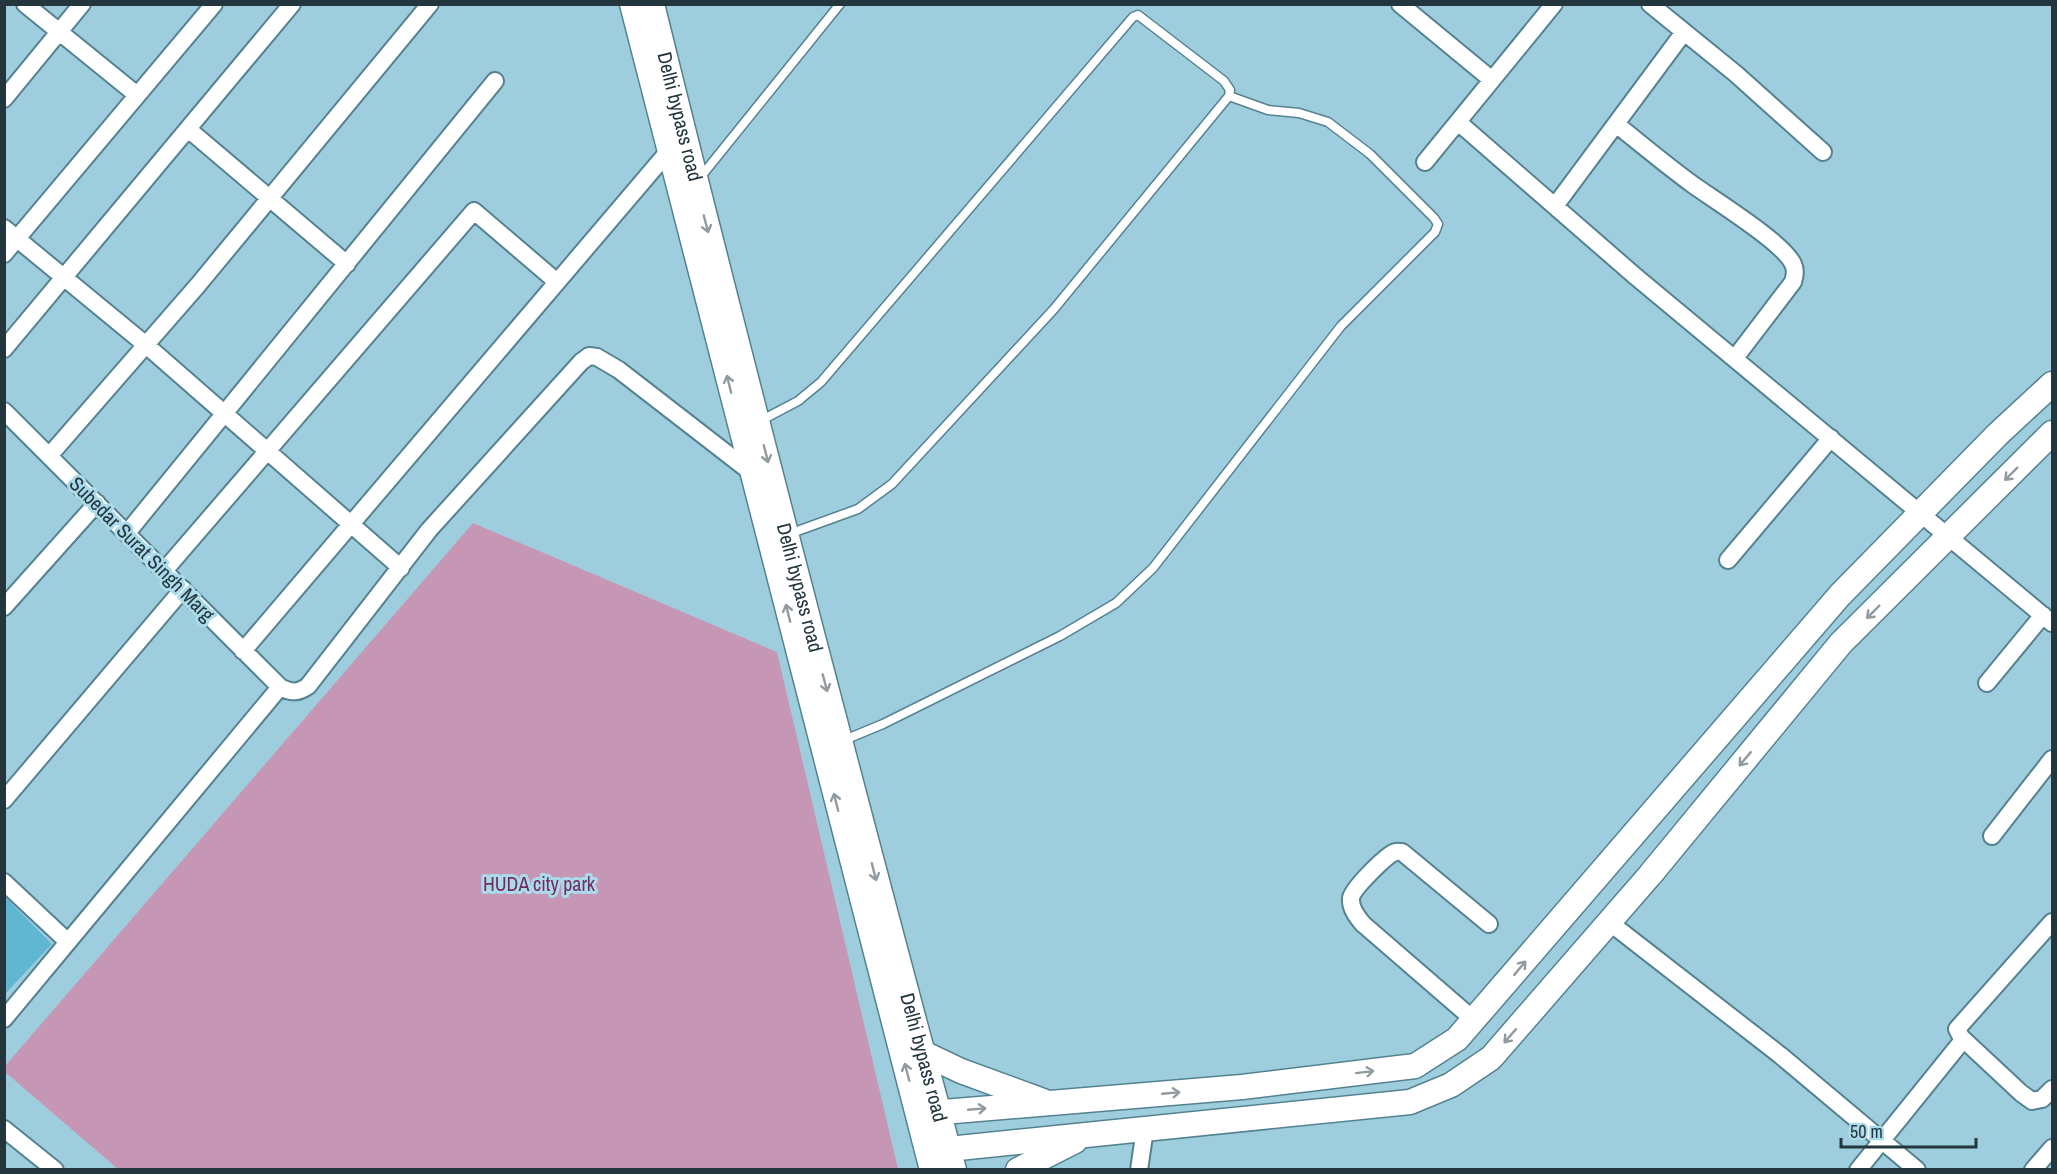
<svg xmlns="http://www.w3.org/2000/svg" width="2057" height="1174" font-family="'Archivo Narrow',sans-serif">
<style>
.green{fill:#c697b5}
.water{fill:#60b7d2}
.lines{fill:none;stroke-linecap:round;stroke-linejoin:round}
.service-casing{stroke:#548291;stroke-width:11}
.minor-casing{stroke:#548291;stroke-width:20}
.secondary-casing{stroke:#548291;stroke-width:27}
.service{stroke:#fff;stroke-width:8}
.minor{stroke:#fff;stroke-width:16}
.secondary{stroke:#fff;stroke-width:24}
.oneway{stroke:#919a9e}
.labels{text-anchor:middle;stroke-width:6;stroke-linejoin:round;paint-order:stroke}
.street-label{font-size:20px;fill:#23363d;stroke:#abdbeb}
.park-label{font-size:20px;fill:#742b60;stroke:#abdbeb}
</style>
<rect width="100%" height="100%" fill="#9ecede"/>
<path class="green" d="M473 523 777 652 898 1169H118L5 1072V1066Z"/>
<path class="water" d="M5 897 52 944 5 994H4Z"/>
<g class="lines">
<defs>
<path id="service" d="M699 179 840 4
M758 422 798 401 821 382 1133 17 1138 15 1224 81 1230 90 1229 96 1054 309 892 484 858 509 789 534
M842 741 883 724 1060 636 1116 603 1153 568 1341 326 1435 232 1438 224 1434 218 1370 154 1328 122 1299 113 1268 110 1229 96"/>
<path id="minor" d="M25 4 137 95
M1400 4 1492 80
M1650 4 1736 74 1823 152
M4 99 82 4
M1458 122 1635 276 2052 623
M1616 124C1641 144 1666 165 1692 184 1714 200 1784 243 1793 264 1796 270 1795 276 1793 282L1735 358
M188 129 347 264
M1425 162 1554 4
M1555 206 1684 32
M4 228 146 345 401 568
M4 254 214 4
M4 349 292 4
M4 411 280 687
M49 456 198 285 430 4
M127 533 495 81
M1728 560 1831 438
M164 571 474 211 557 282
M4 607 97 503
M243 651 673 146
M1987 683 2043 615
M4 800 183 589
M1992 836 2052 759
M4 882 68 942 4 1019
M1609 922 1780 1055 1917 1170
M2052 922 1957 1029 1961 1037 2021 1093 2032 1101 2042 1099 2052 1089
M68 942 280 687C291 693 298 693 308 686L429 530 581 362 589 356 597 357 619 370 752 473
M1474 1020 1363 924C1357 917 1350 908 1351 898 1353 888 1384 858 1393 853 1397 851 1398 852 1402 852L1489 924
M4 1129 55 1170
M1139 1170 1145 1129
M1858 1170 1963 1040
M2033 1170 2052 1148"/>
<g id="secondary">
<path d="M632 4 932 1170"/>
<path id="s1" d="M652 4C748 394 850 782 954 1170"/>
<path d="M923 1053 961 1071 1043 1101"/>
<path d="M919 1114 1242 1087 1415 1066 1457 1039 1840 595 1998 434 2052 384"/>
<path d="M929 1151 1410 1102 1451 1085 1491 1058 1650 875 1841 643 2052 433"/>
<path d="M1018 1170 1075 1141"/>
</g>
</defs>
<use href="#service" class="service-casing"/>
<use href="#minor" class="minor-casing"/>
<use href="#secondary" class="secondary-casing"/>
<use href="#service" class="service"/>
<use href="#minor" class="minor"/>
<use href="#secondary" class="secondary"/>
</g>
<defs><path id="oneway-shaft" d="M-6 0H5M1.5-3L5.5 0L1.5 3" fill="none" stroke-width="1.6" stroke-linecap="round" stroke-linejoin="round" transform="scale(1.5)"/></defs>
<g class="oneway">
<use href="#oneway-shaft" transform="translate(706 224) rotate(75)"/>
<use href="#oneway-shaft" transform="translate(729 384) rotate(-104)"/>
<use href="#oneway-shaft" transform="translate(766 454) rotate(76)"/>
<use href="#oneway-shaft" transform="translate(2011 474) rotate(135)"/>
<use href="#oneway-shaft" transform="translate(1873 612) rotate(135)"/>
<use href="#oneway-shaft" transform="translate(788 613) rotate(-104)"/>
<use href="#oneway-shaft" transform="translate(825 683) rotate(75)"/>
<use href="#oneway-shaft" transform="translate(1745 759) rotate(130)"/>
<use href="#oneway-shaft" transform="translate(836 802) rotate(-104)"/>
<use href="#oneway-shaft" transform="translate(874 872) rotate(76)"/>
<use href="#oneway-shaft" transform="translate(1520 968) rotate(-50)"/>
<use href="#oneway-shaft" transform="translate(1510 1036) rotate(131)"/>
<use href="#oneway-shaft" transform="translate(907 1072) rotate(-105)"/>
<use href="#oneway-shaft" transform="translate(1365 1072) rotate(-7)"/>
<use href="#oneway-shaft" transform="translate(1171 1093) rotate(-5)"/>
<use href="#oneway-shaft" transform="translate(977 1109) rotate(-5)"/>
</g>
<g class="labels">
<g class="street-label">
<text dy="7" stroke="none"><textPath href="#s1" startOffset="116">Delhi bypass road</textPath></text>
<text transform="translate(142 549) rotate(45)" y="7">Subedar Surat Singh Marg</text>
<text dy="7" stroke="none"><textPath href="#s1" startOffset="602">Delhi bypass road</textPath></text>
<text dy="7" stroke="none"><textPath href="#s1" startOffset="1088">Delhi bypass road</textPath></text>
</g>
<g class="park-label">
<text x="539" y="891">HUDA city park</text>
</g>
</g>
<rect width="2057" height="1174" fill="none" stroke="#23363d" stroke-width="12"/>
<path d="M1841 1138v9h135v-9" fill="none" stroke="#23363d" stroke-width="3"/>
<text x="1850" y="1138" font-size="18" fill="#23363d" stroke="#abdbeb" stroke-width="4.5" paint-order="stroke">50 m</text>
</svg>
